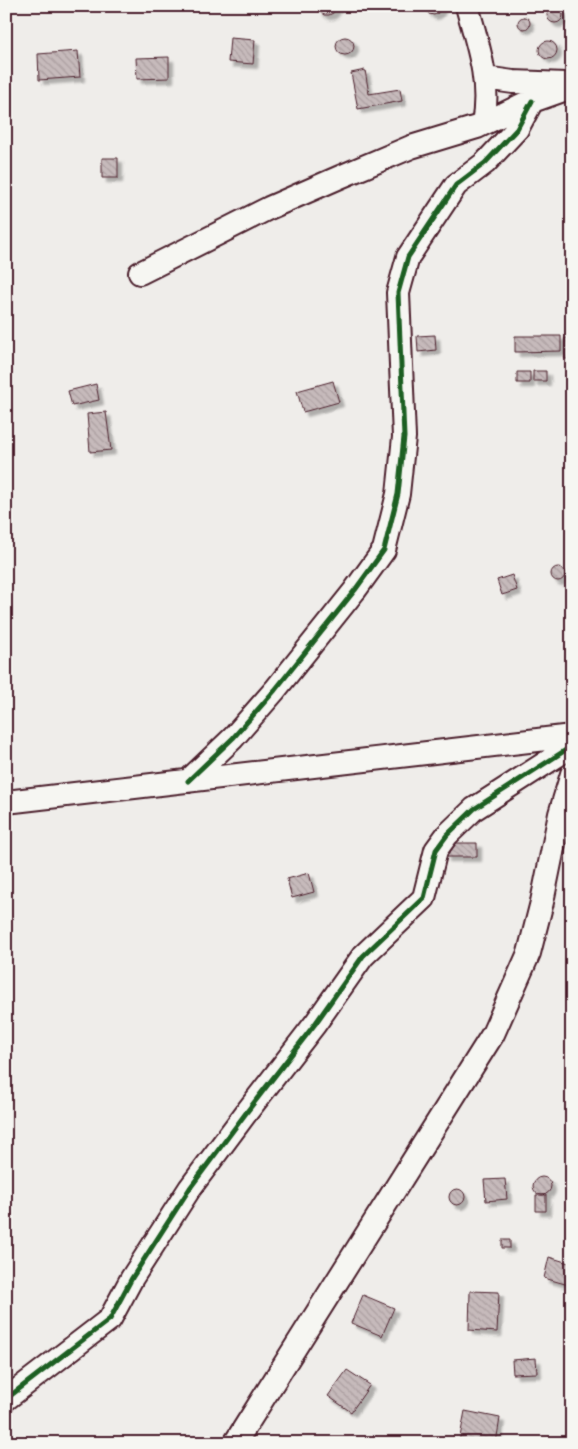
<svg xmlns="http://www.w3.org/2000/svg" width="578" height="1449" font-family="'Patrick Hand',sans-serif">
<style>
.building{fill:url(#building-back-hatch);stroke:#4a1f2b;filter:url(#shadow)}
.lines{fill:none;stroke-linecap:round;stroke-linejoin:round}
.minor-casing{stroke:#4a1f2b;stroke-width:26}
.minor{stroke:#f6f6f2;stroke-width:22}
.cycleway-casing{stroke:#f6f6f2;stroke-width:8}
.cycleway{stroke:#1b5e20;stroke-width:5}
</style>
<defs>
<pattern id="building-back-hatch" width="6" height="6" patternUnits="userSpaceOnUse" patternTransform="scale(1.25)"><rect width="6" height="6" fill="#c6babb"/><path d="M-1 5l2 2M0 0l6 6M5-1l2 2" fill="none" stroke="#ac9fa1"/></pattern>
<filter id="shadow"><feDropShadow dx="4.5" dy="4.5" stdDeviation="1" flood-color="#0004"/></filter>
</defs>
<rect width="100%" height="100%" fill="#efedea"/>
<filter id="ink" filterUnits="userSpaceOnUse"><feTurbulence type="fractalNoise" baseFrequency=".02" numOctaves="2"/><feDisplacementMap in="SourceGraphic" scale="10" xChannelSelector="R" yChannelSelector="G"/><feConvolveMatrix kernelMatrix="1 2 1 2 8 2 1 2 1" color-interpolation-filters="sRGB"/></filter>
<g filter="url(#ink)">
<path class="building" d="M317 6H336V9L333 13 329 15H324L320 12Z
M425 6H441V9L438 13 434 15 429 14 426 10Z
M547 15a8 8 0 1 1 16 0a8 8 0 1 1-16 0Z
M518 23a6 6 0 1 1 12 0a6 6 0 1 1-12 0Z
M572 27V42L569 35Z
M336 46a9 9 0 1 1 18 0a9 9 0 1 1-18 0Z
M230 38 255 40 253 64 228 62Z
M539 50a9 9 0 1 1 18 0a9 9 0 1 1-18 0Z
M78 51 80 77 39 80 38 54Z
M169 57V78L137 79 136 58Z
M365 70 369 94 400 89 402 101 358 109 351 73Z
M102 158H118V178H102Z
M435 335 436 350 418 352 417 336Z
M515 336H561V351L515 352Z
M565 338H572V359H565Z
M533 371H546V381H533Z
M517 372H530V383H517Z
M333 381 339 402 303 412 297 391Z
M96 384 99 400 72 406 68 391Z
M106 412 111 450 90 452 87 414Z
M551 574a7 7 0 1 1 14 0a7 7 0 1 1-14 0Z
M512 575 517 590 502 595 497 580Z
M445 843H477V857H445Z
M309 873 314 892 292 898 287 879Z
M533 1186a9 9 0 1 1 18 0a9 9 0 1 1-18 0Z
M505 1179 507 1199 486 1201 484 1180Z
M449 1197a8 8 0 1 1 16 0a8 8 0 1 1-16 0Z
M536 1195H546V1211H536Z
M502 1240H510V1248H502Z
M549 1257 572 1264V1286L544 1278Z
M470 1291 499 1292 497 1332 469 1330Z
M363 1295 394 1308 382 1336 351 1323Z
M536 1358 537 1373 513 1374 512 1360Z
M347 1370 370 1385 351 1412 328 1396Z
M465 1411 500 1418 496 1443 459 1442Z"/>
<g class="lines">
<defs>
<path id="minor" d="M467 6C478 46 491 82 483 124
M485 78 513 82 566 84
M140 273 269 208 340 177 411 147 477 127 524 104 572 87
M188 781 233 738 275 690 355 590 384 550 398 494 404 437 398 293 408 257 456 185 485 163 517 129 532 101
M6 802 572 736
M6 1399 110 1319 132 1278 190 1188 246 1113 315 1024 363 956 424 898 436 850 447 835 474 809 572 746
M235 1443 493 1034 529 953 542 902 560 814 572 774"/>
</defs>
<use href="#minor" class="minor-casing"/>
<use href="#minor" class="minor"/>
<defs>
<path id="cycleway" d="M188 781 233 738 275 690 355 590 384 550 398 494 404 437 398 293 408 257 456 185 485 163 517 129 532 101
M6 1399 110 1319 132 1278 190 1188 246 1113 315 1024 363 956 424 898 436 850 447 835 474 809 572 746"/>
</defs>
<use href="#cycleway" class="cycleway-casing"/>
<use href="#cycleway" class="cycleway"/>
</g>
</g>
<rect width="578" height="1449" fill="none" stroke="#f6f6f2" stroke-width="25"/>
<rect x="12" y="12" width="553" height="1424" fill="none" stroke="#4a1f2b" stroke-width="2" filter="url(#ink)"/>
</svg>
